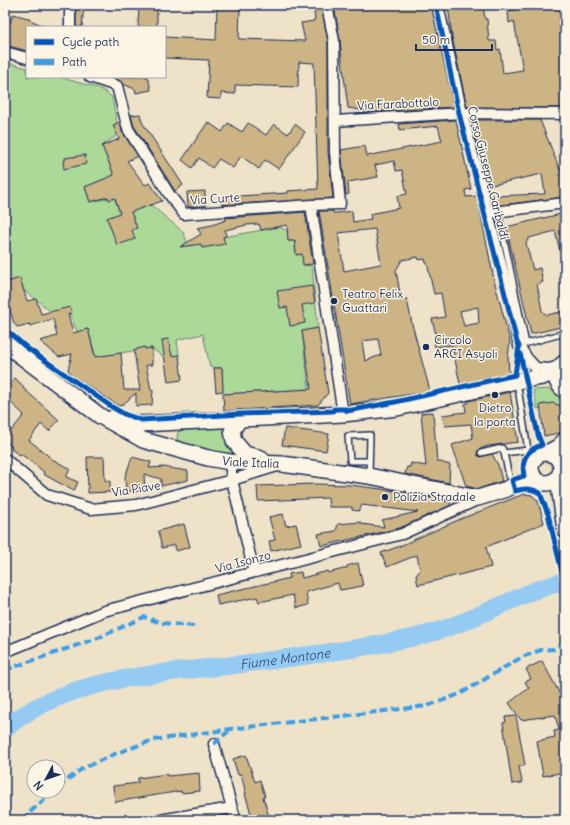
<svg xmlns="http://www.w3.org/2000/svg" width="570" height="825" font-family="Delius,sans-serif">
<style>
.green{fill:#acd997;stroke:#64847a}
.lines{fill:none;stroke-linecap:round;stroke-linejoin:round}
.river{stroke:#95caf3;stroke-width:18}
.building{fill:#cdb484;stroke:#1b2f5e;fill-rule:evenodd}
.service-casing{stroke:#1b2f5e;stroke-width:8}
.minor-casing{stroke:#1b2f5e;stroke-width:13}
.primary-casing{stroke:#1b2f5e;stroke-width:18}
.service{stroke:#fcf5e5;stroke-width:5}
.minor{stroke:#fcf5e5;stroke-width:10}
.primary{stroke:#fcf5e5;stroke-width:15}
.quiet{stroke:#3b9de6;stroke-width:4;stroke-dasharray:8 4;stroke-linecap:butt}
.cycleway-casing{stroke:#fcf5e5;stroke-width:8}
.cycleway{stroke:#0057b8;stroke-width:5}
.poi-dot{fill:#1b2f5e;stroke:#fcf5e5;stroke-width:1.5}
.labels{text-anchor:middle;stroke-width:3;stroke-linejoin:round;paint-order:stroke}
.street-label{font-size:12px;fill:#1b2f5e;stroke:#fcf5e5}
.poi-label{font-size:12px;fill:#1b2f5e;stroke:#fcf5e5;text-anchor:start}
.water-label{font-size:13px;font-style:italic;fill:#3a5683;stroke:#fcf5e5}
</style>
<rect width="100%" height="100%" fill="#eee2c8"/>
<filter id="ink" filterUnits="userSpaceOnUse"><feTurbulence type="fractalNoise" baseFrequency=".025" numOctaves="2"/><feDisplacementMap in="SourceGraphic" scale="8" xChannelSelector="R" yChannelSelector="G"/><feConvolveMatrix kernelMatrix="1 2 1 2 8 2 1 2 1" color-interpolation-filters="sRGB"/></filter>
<g filter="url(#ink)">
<path class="green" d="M5 62 27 68V77H59L101 89 112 97 119 134 102 146 114 175 85 187 90 202 114 197 120 214 151 205 183 232 189 246 218 238 279 227 288 231V241H294L296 254H302L304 265 312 266 318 328 302 331 309 389 223 394 222 368 210 367 203 334 177 340 179 355 164 357 151 348 96 357 88 329 77 332 67 308 51 312 36 299 24 291 20 278 5 283Z
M549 389 557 394 565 403V411C558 402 551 403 540 405L541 408 537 409 533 390Z
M230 427 243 455 199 449 178 442 177 437 178 432 182 430Z"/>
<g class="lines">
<path class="river" id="s1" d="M5 729C64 677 159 674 234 665 295 657 356 650 416 637 457 628 494 607 534 591 544 587 555 584 565 581"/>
</g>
<path class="building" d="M76 5H84L82 27H76Z
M139 5H157V27H138Z
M217 5H240L239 39 305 41 301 23 314 21V19H315L313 5H321L328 42V152L333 198 222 205V197L288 193V191L318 189 314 63 299 62 298 87 235 85V94L221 93V99L207 98 209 60 165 58V37L216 40Z
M334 5H431L454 107 373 112 348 108 341 52 340 40Z
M448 5H483L485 19H487L489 41H496L497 50 500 49 503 73 523 70 514 21 509 23 508 11 519 9V5H560L565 23V108L467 107 452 37Z
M13 14 28 18V19L46 27H27V51L5 45V22L10 23Z
M111 77H148L151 90 136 93 135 89 123 84 119 80Z
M140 114 142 122 183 185 175 191 134 126 131 115Z
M456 120 471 189 465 190 466 197 477 196 494 280 510 341 508 357 509 373 460 384 452 345 435 347 434 339H437L432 319 445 317 441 293 434 294 427 263H426L425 259 419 260 418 257 402 260 396 270 401 300 407 299 412 324 430 391 350 404 319 211H333V213H337L352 211 353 222 371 219 370 214 399 208 397 196 407 194 402 170 396 171 394 161 375 165 378 177 348 182 349 194 346 195 341 150 365 146 367 156 442 141 438 126 400 130 399 124ZM375 229 381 264 344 271 338 233ZM478 307 479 323 464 326 460 311ZM378 339 381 355 365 361 362 341Z
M472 120H540L560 170 565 169V197L493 206 490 196 545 194 542 174 487 186 476 140Z
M120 122 122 132 138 156 127 161 145 185 150 183 162 201 131 212 137 228 132 230 135 239 117 245 107 218 120 213 115 198 109 200 108 197 90 202 85 187 114 175 102 146 119 139 113 125Z
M208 122 222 132 228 123 242 132 248 123 266 135 274 124 288 134 295 124 305 132 279 169 265 160 259 169 241 156 233 168 219 159 212 168 199 158 192 168 182 160Z
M85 155 86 164 64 169 63 161H65V158Z
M205 191V206L188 207 187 192Z
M305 212 313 264 303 265 302 254 296 255 295 241H288L287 225 261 230 259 224 247 225 225 230 226 236 223 237 225 244 202 248 201 244 180 247 201 234 197 228 212 225 226 220 225 218Z
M565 213V259H562L555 231 529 238 526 243 533 270 540 268 543 282 537 284 542 311 547 315 565 311V326L531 334 506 227Z
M20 278 27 301 36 299 41 314 70 307 72 313 68 314 73 333 88 329 95 357 121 353 124 390H140L134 351 137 350V349L145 347V349L152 348V365H146L151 390H153L152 405 136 406V393L122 405 119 406 72 375 68 370 72 354 59 357 40 341 57 336 53 319 30 326V324L17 327 14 323 5 295V283Z
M312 286 315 303 302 305 305 323 290 326 287 307 280 308 277 291Z
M318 328 328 393 318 405 224 411 223 394 311 389 302 331Z
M168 339 172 356 179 355 182 380 168 382 162 340Z
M214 368H222L223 391 216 392Z
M15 378 24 387 23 388 59 420 49 431 41 424 29 440 52 459 70 469 66 477 78 482 74 491 43 474 44 472 21 454 19 455 11 449 12 447 5 440V425L11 431 24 415 5 397V389Z
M510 392 518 442 488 446 480 449 477 452 478 455 480 457 492 454 498 465 502 481 478 489 466 486 452 445 473 438 471 424 445 426 442 415 466 412 465 404 468 403V401Z
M552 403 561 406 565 411V428L559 433 544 436 540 405Z
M433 412 437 461 450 465 449 483 405 474 407 467H410L411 463 426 466 421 413Z
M285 428 329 434 326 451 282 445Z
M87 457H104L105 481H110V492L88 493Z
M132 457 151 462 149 468 163 467 188 471V480L161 486V479L144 474 145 491H126L125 477Z
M315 484 350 485 404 492 450 502 451 505 400 528 321 546 318 534 336 531 338 524 361 522V524L384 527 382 520 418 512 362 505 359 511 352 510V507H329L328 498 258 501 257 486Z
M524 494 532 495 538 501 544 523 486 547 491 567 418 585 416 576 420 570 417 555 387 567 381 553 400 546 458 520Z
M283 514 286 526 296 524 301 544 271 551 269 541 275 540 269 517Z
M184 524 190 547 176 551 175 545 162 548 158 531Z
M358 563 363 586 340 590 338 583 306 592 308 605 296 608 293 595 259 602 257 597 218 605 216 595 290 578 289 574 301 572 302 578 328 571V573L347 568V566Z
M542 661 561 696H565V742H562L565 761V772L543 776 537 741 555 737 554 731 559 730 555 715 521 720 509 703 529 688 525 682 531 679 526 669Z
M516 716 525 765 519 766 522 783 512 784 503 723 506 722 505 717Z
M246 755 255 782 260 780 265 796 263 797 270 820H253L245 794H246L241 774 238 775 233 759Z
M199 773 200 791 181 793V791L115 802 113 786 138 783V778L167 774V776Z"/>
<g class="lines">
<defs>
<path id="service" d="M498 211 526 344
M524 344 565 333
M517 382 528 450 535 457
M481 453 502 448 504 453
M369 475 370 435 348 436 350 461H369
M509 476 504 453 528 450"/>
<path id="minor" d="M438 5 462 113 509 295 519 346 527 358 536 368 549 369 556 367
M70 27V5
M5 52 27 58
M90 77 117 86 128 129 169 194 184 214 311 205 340 204 335 152 334 41 327 5
M335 121 462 113 565 114
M311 205 343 414
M487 213 565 203
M5 459 47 495 91 509 136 505 232 480 274 467
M230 462 232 480 254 572
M5 652 104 611 402 534 479 499
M214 744 232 808
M160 820 232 808 236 820"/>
<g id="primary">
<path id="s2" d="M5 344 100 416 143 440 208 458 230 462 282 464 369 476 478 498 504 490 533 477"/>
<path d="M565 362C552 372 554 382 565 391"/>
<path d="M113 418 140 424 343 414 397 408 516 381 542 377 556 372"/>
<path d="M240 418 232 431 234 441 245 454 261 458"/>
<circle cx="546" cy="468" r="15"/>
<path d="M547 453 558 447 565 440"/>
<path d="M558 478 565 530"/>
</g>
</defs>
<use href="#service" class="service-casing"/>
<use href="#minor" class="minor-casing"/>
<use href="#primary" class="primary-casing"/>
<use href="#service" class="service"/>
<use href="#minor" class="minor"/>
<use href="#primary" class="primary"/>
<path class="quiet" d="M5 670 98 638 144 617 162 623 194 626
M214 744 231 729
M58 787 83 768 117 753 154 740 231 729 427 706 460 694 522 657 541 650 554 649 565 642
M21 820 54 791"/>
<defs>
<path id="cycleway" d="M5 329 27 348 112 407 124 414 141 420 240 414 333 411 334 409H346L347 411 395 402 515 375 519 346 517 342 459 113 436 5
M520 353 538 435 542 445C526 450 521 460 524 476L512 480 515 491C525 488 531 488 540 493L548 514 565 585"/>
</defs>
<use href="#cycleway" class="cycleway-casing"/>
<use href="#cycleway" class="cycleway"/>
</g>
</g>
<g class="poi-dot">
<circle cx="334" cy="301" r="4"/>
<circle cx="426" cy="347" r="4"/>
<circle cx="495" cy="395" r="4"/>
<circle cx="385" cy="497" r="4"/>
</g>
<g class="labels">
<g class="street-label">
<text transform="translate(398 104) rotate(-3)" y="4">Via Farabottolo</text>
<text transform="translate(488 173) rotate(76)" y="4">Corso Giuseppe Garibaldi</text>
<text transform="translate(215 199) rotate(-4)" y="4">Via Curte</text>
<text dy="4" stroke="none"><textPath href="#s2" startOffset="279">Viale Italia</textPath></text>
<text transform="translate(136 489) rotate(-9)" y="4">Via Piave</text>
<text transform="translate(243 562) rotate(-15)" y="4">Via Isonzo</text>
</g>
<g class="poi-label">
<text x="342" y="298">Teatro Felix<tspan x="342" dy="14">Guattari</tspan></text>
<text x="434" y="344">Circolo<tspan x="434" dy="14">ARCI Asyoli</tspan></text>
<text x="495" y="412" text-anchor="middle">Dietro<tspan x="495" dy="14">la porta</tspan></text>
<text x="393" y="501">Polizia Stradale</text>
</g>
<g class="water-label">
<text dy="5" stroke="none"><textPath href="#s1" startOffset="293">Fiume Montone</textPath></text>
</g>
</g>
<rect width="570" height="825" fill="none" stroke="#fcf5e5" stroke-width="20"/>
<rect x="10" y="10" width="550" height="805" fill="none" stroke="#1b2f5e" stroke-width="1.5" filter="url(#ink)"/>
<rect x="26" y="26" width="140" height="52" fill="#fcf5e5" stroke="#a2a6af"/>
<rect x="34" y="39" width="20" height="6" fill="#0057b8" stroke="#a2a6af"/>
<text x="62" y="46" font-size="12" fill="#1b2f5e">Cycle path</text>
<rect x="34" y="59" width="20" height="6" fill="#3b9de6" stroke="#a2a6af"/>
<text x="62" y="66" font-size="12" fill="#1b2f5e">Path</text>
<g transform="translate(46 779) rotate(229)"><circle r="19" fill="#fcf5e5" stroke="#a2a6af"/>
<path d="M0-3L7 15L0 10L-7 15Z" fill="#1b2f5e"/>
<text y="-6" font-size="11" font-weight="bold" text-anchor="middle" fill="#1b2f5e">N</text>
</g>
<path d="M416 44v6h76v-6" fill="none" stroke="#1b2f5e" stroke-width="2"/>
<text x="422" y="44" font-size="12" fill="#1b2f5e" stroke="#fcf5e5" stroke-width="3" paint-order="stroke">50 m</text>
</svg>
